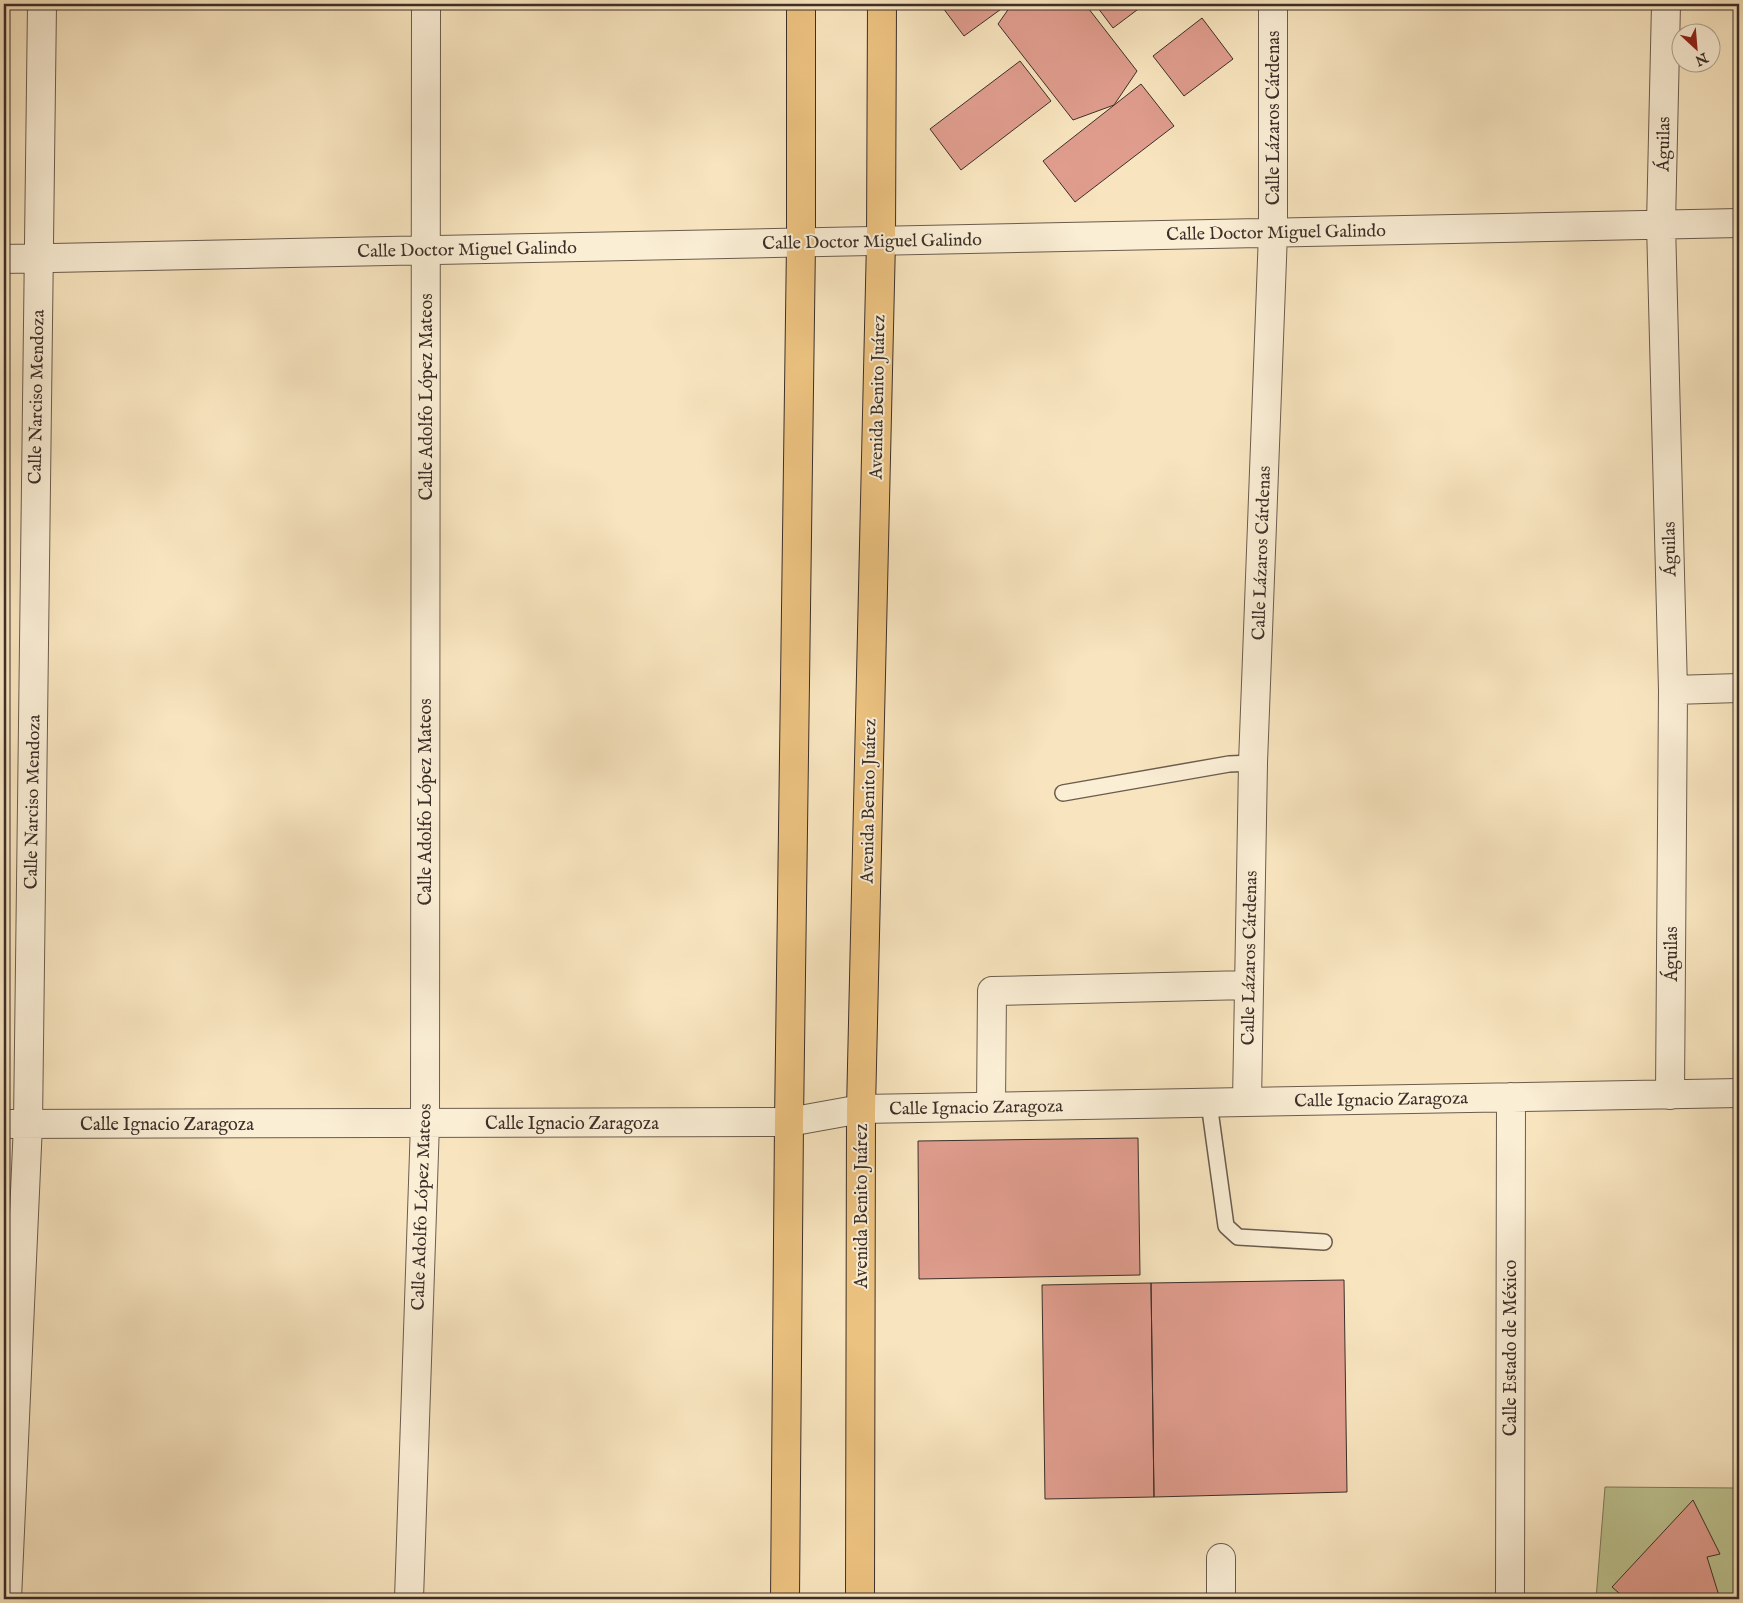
<svg xmlns="http://www.w3.org/2000/svg" width="1743" height="1603" font-family="'IM FELL English',serif">
<style>
.green{fill:#bdc592;stroke:#7c7a5e}
.building{fill:#e09d8e;stroke:#3c2f29}
.lines{fill:none;stroke-linecap:round;stroke-linejoin:round}
.service-casing{stroke:#6b5c4e;stroke-width:18}
.minor-casing{stroke:#6b5c4e;stroke-width:30}
.primary-casing{stroke:#3c2f29;stroke-width:30}
.service{stroke:#faeed5;stroke-width:15}
.minor{stroke:#faeed5;stroke-width:28}
.primary{stroke:#ecc280;stroke-width:28}
.labels{text-anchor:middle;stroke-width:4;stroke-linejoin:round;paint-order:stroke}
.street-label{font-size:18px;fill:#3c2f29;stroke:#faeed5}
</style>
<rect width="100%" height="100%" fill="#f8e5bf"/>
<filter id="stains"><feTurbulence type="fractalNoise" baseFrequency=".004" numOctaves="4"/><feColorMatrix values="0 0 0 0 .2 0 0 0 0 .09 0 0 0 0 .02 0 0 0 .5 -.17"/></filter>
<radialGradient id="worn" r=".72"><stop offset=".6" stop-color="#630" stop-opacity="0"/><stop offset="1" stop-color="#630" stop-opacity=".3"/></radialGradient>
<path class="green" d="M1605 1487 1738 1488 1739 1492V1599H1596Z"/>
<path class="building" d="M940 4H1008L964 36Z
M1012 4H1085L1137 71 1114 105 1073 120 998 24Z
M1095 4H1145L1113 28Z
M1202 18 1233 59 1184 96 1153 56Z
M1020 61 1051 101 961 170 930 129Z
M1141 84 1174 126 1075 202 1043 161Z
M1138 1138 1140 1275 919 1279 918 1141Z
M1344 1280 1347 1492 1154 1497 1151 1283Z
M1151 1283 1154 1497 1045 1499 1042 1285Z
M1693 1500 1720 1554 1707 1557 1720 1599H1626L1612 1587Z"/>
<g class="lines">
<defs>
<path id="service" d="M1063 793 1229 764 1253 763
M1209 1103 1226 1226 1238 1237 1324 1242"/>
<path id="minor" d="M1666 4 1661 224 1673 690 1670 1095
M4 259 1739 223
M1673 690 1739 688
M1247 1102 1253 763 1273 233V4
M991 1106 992 991 1248 985
M4 1124 789 1122 861 1109 1739 1093
M7 1599 28 1124 42 4
M409 1599 425 1123 426 4
M1221 1599V1558
M1510 1599 1511 1097"/>
<path id="primary" d="M785 1599 789 1122 801 243V4
M860 1599 861 1109 881 241 882 4"/>
</defs>
<use href="#service" class="service-casing"/>
<use href="#minor" class="minor-casing"/>
<use href="#primary" class="primary-casing"/>
<use href="#service" class="service"/>
<use href="#minor" class="minor"/>
<use href="#primary" class="primary"/>
</g>
<g class="labels">
<g class="street-label">
<text transform="translate(1273 118) rotate(-90)" y="6">Calle Lázaros Cárdenas</text>
<text transform="translate(1663 144) rotate(-89)" y="6">Águilas</text>
<text transform="translate(1276 232) rotate(-1)" y="6">Calle Doctor Miguel Galindo</text>
<text transform="translate(872 241) rotate(-1)" y="6">Calle Doctor Miguel Galindo</text>
<text transform="translate(467 249) rotate(-1)" y="6">Calle Doctor Miguel Galindo</text>
<text transform="translate(36 397) rotate(-89)" y="6">Calle Narciso Mendoza</text>
<text transform="translate(426 397) rotate(-90)" y="6">Calle Adolfo López Mateos</text>
<text transform="translate(877 397) rotate(-89)" y="6">Avenida Benito Juárez</text>
<text transform="translate(1669 549) rotate(-91)" y="6">Águilas</text>
<text transform="translate(1261 553) rotate(-88)" y="6">Calle Lázaros Cárdenas</text>
<text transform="translate(868 801) rotate(-89)" y="6">Avenida Benito Juárez</text>
<text transform="translate(32 802) rotate(-89)" y="6">Calle Narciso Mendoza</text>
<text transform="translate(425 802) rotate(-90)" y="6">Calle Adolfo López Mateos</text>
<text transform="translate(1671 954) rotate(-90)" y="6">Águilas</text>
<text transform="translate(1249 958) rotate(-89)" y="6">Calle Lázaros Cárdenas</text>
<text transform="translate(1381 1099) rotate(-1)" y="6">Calle Ignacio Zaragoza</text>
<text transform="translate(976 1107) rotate(-1)" y="6">Calle Ignacio Zaragoza</text>
<text x="572" y="1129">Calle Ignacio Zaragoza</text>
<text x="167" y="1130">Calle Ignacio Zaragoza</text>
<text transform="translate(861 1206) rotate(-90)" y="6">Avenida Benito Juárez</text>
<text transform="translate(421 1207) rotate(-88)" y="6">Calle Adolfo López Mateos</text>
<text transform="translate(1510 1348) rotate(-90)" y="6">Calle Estado de México</text>
</g>
</g>
<rect width="1743" height="1603" fill="none" stroke="#f8e5bf" stroke-width="20"/>
<rect x="5" y="5" width="1733" height="1593" fill="none" stroke="#3c2f29" stroke-width="2.5"/>
<rect x="10" y="10" width="1723" height="1583" fill="none" stroke="#3c2f29"/>
<g transform="translate(1696 48) rotate(154)"><circle r="24" fill="#faeed5" stroke="#aea290"/>
<path d="M0-4L9 19L0 12L-9 19Z" fill="#8f2418"/>
<text y="-8" font-size="14" font-weight="bold" text-anchor="middle" fill="#3c2f29">N</text>
</g>
<rect width="100%" height="100%" filter="url(#stains)"/>
<rect width="100%" height="100%" fill="url(#worn)"/>
</svg>
